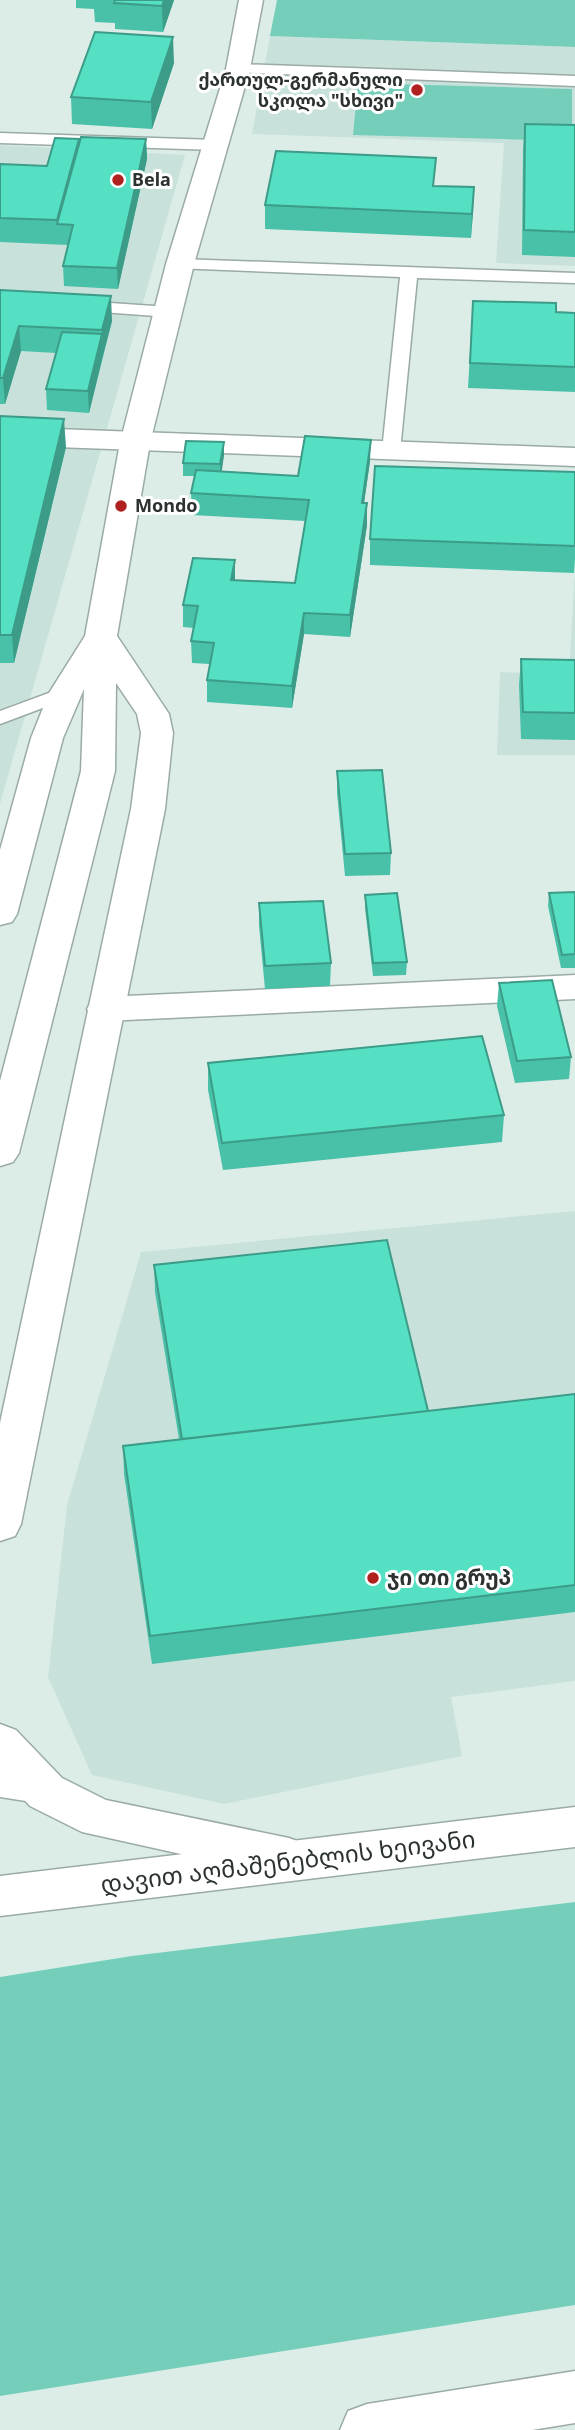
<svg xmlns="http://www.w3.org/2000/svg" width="575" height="2430" font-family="Georgia,'Noto Sans Georgian',serif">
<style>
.built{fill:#c8e2db}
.green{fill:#74ceba}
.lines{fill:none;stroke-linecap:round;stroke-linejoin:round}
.service-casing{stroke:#9aaaa5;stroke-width:3}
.minor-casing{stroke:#9aaaa5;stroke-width:3}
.secondary-casing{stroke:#9aaaa5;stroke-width:3}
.trunk-casing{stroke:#9aaaa5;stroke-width:3}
.service{fill:#fff;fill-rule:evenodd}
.minor{fill:#fff;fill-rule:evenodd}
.secondary{fill:#fff;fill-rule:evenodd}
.trunk{fill:#fff;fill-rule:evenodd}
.wall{fill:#49c0a8}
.shaded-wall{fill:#3c9c88}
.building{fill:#55dfc3;stroke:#3c9c88;stroke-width:2}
.poi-dot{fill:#b0201f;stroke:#fff;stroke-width:2.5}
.labels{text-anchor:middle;stroke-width:6;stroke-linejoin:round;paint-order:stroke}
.far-poi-label{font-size:18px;font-weight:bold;fill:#2c3231;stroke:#fff;text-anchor:start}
.poi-label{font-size:21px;font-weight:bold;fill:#2c3231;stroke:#fff;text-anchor:start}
.near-street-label{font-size:24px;fill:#2c3231;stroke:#fff}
</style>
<rect width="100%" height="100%" fill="#dcede8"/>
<path class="built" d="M270 36 575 47V266L496 263 504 143 252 134Z
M0 145 185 155 0 804Z
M575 570V755H497L500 672 569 675Z
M575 1211V1681L451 1697 462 1756 224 1804 92 1775 48 1677 67 1505 141 1252Z"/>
<path class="green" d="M277 0H575V47L270 36Z
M358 83 572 89V141L353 135Z
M575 1902V2305L0 2396V1977L132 1956Z"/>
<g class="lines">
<defs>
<path id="service" d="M238 64 575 76V86L232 72 230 69 232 66Z
M0 133 216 140 224 145 216 150 0 143Z
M180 259 575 273V283L417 278 400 451 391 457 382 451 400 277 174 268 171 264Z
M81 301 169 307 178 312 169 317 75 310 72 306Z
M65 687 72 689 75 693 72 697 0 724V711Z
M0 1773 55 1783 59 1792 55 1801 45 1804 0 1797Z"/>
<path id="minor" d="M0 427 575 448V466L0 445Z
M575 975V999L105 1021 92 1018 87 1009 92 1000 105 997Z"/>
<path id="secondary" d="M239 0H263L250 69 194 264 150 443 117 636 169 714 173 733 165 809 21 1524 15 1536 0 1541V1423L131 809 141 733 137 714 116 683 115 771 19 1153 13 1162 0 1166V1081L81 771 84 689 63 738 17 914 12 922 0 925V850L31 738 49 693 85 636 120 443 166 264 226 69Z
M0 1724 16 1730 62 1778 106 1800 289 1838 305 1844 312 1858 305 1872 289 1878 82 1832 30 1806 0 1773Z"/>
<path id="trunk" d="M575 1807V1847L0 1916V1876Z
M575 2371V2423L532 2430H340L348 2411 367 2404Z"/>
</defs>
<use href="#service" class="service-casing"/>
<use href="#minor" class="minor-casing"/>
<use href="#secondary" class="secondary-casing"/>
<use href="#trunk" class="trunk-casing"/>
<use href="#service" class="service"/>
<use href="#minor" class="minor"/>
<use href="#secondary" class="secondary"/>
<use href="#trunk" class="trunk"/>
</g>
<path class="wall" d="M76 0H174L163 32 115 29V23L95 22 94 9 76 8Z
M174 63 152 129 72 124 71 97Z
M525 124 575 125V257L522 255 523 148Z
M146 139 147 159 118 289 64 286 63 266 68 245 0 242V164L47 166 79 143Z
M265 205 473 212 471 238 265 229Z
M0 290 112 321 89 413 47 410 46 389 56 353 21 351 5 404H0Z
M473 301 556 312 575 313V392L468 388Z
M0 416 66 447 14 663H0Z
M224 442V455L221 471 298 476 370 461 364 503 367 525 350 637 304 634 292 708 207 702V680L210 664 192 663 191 641 194 628 183 627V605L235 560V580L295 583 305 521 192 515 191 493 195 476H183V463Z
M575 472V559L574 573 370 565V539Z
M521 659 575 660V740L521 739 519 685Z
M337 771 391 853 390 875 345 876 337 793Z
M575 892V968H561L548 906 549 893Z
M365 895 407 962 406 975 373 976 365 908Z
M259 903 331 963 330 986 265 989 259 926Z
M499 983 571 1057 569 1079 515 1083 497 1006Z
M208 1063 504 1115 502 1142 223 1170 208 1090Z
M154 1265 428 1411 575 1394V1612L152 1664 124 1474 123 1446 179 1439 155 1292Z"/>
<path class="shaded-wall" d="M164 0H174L163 32 162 6Z
M173 37 174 63 152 129 151 102Z
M79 139 80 163 57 224V220Z
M146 139 147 159 118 289 117 268Z
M474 187 473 212 471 238 472 214Z
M111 296 112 321 103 355 102 330Z
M19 326 21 351 5 404 3 378Z
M102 334 103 355 89 413 88 391Z
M64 419 66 447 14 663 12 635Z
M371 440 370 461 361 524 362 503Z
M224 442V455L221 477 220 464Z
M367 503V525L350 637V615Z
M235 560V582L231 580Z
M304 613V634L292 708V686Z"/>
<path class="building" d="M115 0H164L162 6 114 3Z
M95 32 173 37 151 102 71 97Z
M525 124 575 125V232L524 230Z
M81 137 146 139 117 268 63 266 73 225 57 224Z
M55 138 79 139 57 220 0 218V164L47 166Z
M276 151 436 158 433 186 474 187 472 214 265 205Z
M0 290 111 296 102 330 19 326 3 378H0Z
M473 301 556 303V312L575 313V367L470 363Z
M62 332 102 334 88 391 46 389Z
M0 416 64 419 12 635H0Z
M305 436 371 440 362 503H367L350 615 304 613 292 686 207 680 214 643 191 641 198 606 183 605 193 558 235 560 231 580 295 583 309 500 191 493 196 470 298 476Z
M186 441 224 442 220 464 183 463Z
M375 466 575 472V546L370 539Z
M521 659 575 660V713L523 712Z
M382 770 391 853 345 854 337 771Z
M575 892V954L562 955 549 893Z
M397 893 407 962 373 963 365 895Z
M323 901 331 963 265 966 259 903Z
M552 980 571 1057 517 1061 499 983Z
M482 1036 504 1115 222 1143 208 1063Z
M387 1240 428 1411 182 1439 154 1265Z
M575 1394V1585L150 1636 123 1446Z"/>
<g class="poi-dot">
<circle cx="417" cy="90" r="7"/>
<circle cx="118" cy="180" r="7"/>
<circle cx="121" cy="506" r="7"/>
<circle cx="373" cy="1578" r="7"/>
</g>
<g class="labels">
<g class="far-poi-label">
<text x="403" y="86" text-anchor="end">ქართულ-გერმანული<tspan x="403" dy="21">სკოლა "სხივი"</tspan></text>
<text x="132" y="186">Bela</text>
<text x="135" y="512">Mondo</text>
</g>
<g class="poi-label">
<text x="387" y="1585">ჯი თი გრუპ</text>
</g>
<g class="near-street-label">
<text transform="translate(288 1862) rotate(-7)" y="8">დავით აღმაშენებლის ხეივანი</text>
</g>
</g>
</svg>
